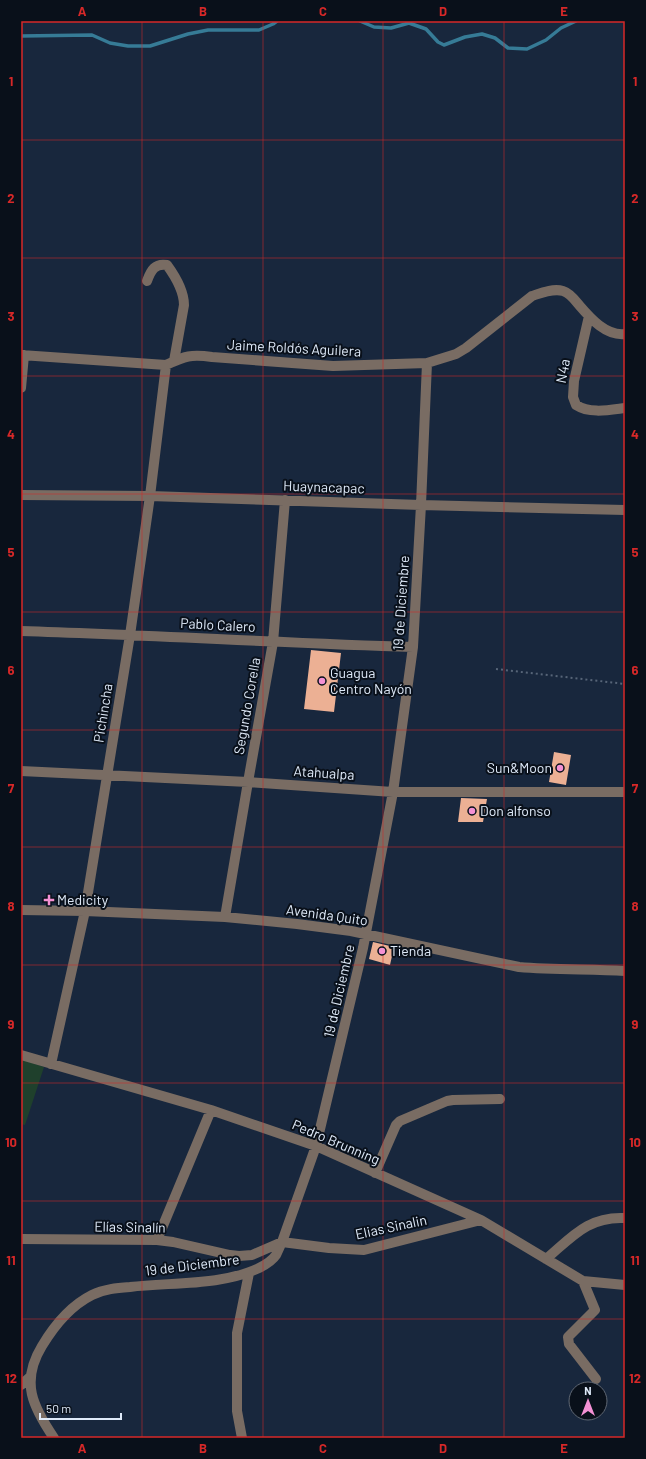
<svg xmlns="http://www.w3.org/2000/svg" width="646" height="1459" font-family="Barlow,sans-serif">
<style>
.green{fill:#1f402c}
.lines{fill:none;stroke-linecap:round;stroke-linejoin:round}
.stream{stroke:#367b96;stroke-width:3.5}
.building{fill:#ecb094}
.path{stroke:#576578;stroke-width:2;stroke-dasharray:2 3;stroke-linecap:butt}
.minor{stroke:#796c63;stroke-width:10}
.grid{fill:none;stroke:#d62828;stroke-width:1;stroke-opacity:0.55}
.poi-dot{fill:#f491d4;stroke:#09101a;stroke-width:1.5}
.labels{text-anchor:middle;stroke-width:4;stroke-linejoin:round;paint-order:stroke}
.street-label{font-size:14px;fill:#dfeaf9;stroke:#09101a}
.poi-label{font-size:14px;fill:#dfeaf9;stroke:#09101a;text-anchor:start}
.neatline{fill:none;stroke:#d62828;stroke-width:1.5}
.grid-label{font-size:13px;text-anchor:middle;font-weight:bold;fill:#d62828}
</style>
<rect width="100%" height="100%" fill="#18273d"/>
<path class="green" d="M21 1059 44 1067 25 1125 21 1124Z"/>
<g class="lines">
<path class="stream" d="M360 21 374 27 391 28 409 23 426 29 438 42 444 45 465 37 482 34 495 38 508 48 527 49 546 40 561 28 576 21
M21 36 92 35 110 43 128 46H150L188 34 208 30H259L273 24 277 21"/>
</g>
<path class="building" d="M311 650 341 653 334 712 304 709Z
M554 752 571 755 566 785 549 782Z
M461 798 487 799 483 822H458Z
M373 942 394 947 390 965 369 959Z"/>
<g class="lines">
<path class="path" d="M496 669 625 684"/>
<path class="minor" d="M147 281C151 270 155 263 167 265 175 276 184 292 184 305L174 361
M589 316 574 381 573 397 576 405C590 414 609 410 625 408
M21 355 166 365C185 356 191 354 212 357L333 366 427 363 456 354 466 348 532 296C541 293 553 288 563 291 570 293 575 300 579 305 591 319 606 336 625 334
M21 388 24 355
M21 495 150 496 421 505 625 510
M21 631C152 635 282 643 413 647
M21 771 248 782 393 792H625
M21 910 85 911 225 917 297 924 351 931 519 967C554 970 590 969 625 971
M225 917 248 782 273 642 285 500
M21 1055 211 1110 316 1146 481 1220 583 1281 625 1285
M51 1064 85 911 130 635 150 496 166 365
M375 1173 396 1125 400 1121 447 1101 453 1100 500 1099
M21 1239 157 1240 173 1242 230 1255 239 1256 252 1255 282 1242 329 1248 364 1250 481 1220
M157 1240 211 1110
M546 1259C572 1237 588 1216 625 1218
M583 1281 595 1310 568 1337 569 1344 596 1379
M21 1385 30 1377
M54 1438C33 1407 20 1382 42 1346 54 1326 70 1306 92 1295 104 1289 117 1288 130 1287 171 1282 221 1286 259 1268 265 1265 272 1261 276 1255 278 1251 280 1246 282 1242L316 1146 363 948 393 792 413 647 421 505 427 363
M242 1438 237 1411V1333L249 1273"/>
</g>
<path class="grid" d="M142 21V1438M263 21V1438M383 21V1438M504 21V1438M21 140H625M21 258H625M21 376H625M21 494H625M21 612H625M21 730H625M21 847H625M21 965H625M21 1083H625M21 1201H625M21 1319H625"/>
<g class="poi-dot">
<circle cx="322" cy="681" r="4"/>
<circle cx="560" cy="768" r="4"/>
<circle cx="472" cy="811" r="4"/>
<path d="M47 894h4v4h4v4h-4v4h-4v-4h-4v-4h4z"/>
<circle cx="382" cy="951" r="4"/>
</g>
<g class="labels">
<g class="street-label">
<text transform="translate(294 348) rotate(3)" y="5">Jaime Roldós Aguilera</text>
<text transform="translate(563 371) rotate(-79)" y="5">N4a</text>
<text transform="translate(324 487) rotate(2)" y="5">Huaynacapac</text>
<text transform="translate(401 603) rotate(-86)" y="5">19 de Diciembre</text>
<text transform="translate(218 625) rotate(3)" y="5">Pablo Calero</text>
<text transform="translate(247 706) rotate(-80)" y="5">Segundo Corella</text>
<text transform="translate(103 713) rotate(-81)" y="5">Pichincha</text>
<text transform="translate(324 773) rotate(4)" y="5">Atahualpa</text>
<text transform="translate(327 915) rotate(8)" y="5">Avenida Quito</text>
<text transform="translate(339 991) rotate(-77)" y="5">19 de Diciembre</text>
<text transform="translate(336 1142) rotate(23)" y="5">Pedro Brunning</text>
<text transform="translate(130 1227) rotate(1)" y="5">Elías Sinalín</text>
<text transform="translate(391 1227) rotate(-12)" y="5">Elias Sinalin</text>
<text transform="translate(192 1265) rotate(-7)" y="5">19 de Diciembre</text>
</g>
<g class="poi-label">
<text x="330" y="678">Guagua<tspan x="330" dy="16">Centro Nayón</tspan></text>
<text x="552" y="773" text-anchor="end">Sun&amp;Moon</text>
<text x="480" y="816">Don alfonso</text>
<text x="57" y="905">Medicity</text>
<text x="390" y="956">Tienda</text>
</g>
</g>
<rect width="646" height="1459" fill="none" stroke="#09101a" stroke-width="44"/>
<g transform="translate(588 1401)"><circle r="19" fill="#09101a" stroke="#5f6773"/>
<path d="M0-3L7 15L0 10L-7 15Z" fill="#f491d4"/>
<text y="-6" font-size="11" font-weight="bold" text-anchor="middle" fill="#dfeaf9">N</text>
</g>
<path d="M40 1413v6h81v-6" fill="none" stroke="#dfeaf9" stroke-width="2"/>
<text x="46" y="1413" font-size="12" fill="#dfeaf9" stroke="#09101a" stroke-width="3" paint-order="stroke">50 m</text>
<rect x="22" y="22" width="602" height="1415" class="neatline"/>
<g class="grid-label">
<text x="82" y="16">A</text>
<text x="203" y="16">B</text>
<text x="323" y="16">C</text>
<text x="443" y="16">D</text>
<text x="564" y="16">E</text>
<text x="11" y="86">1</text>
<text x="635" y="86">1</text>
<text x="11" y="203">2</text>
<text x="635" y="203">2</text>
<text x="11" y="321">3</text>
<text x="635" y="321">3</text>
<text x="11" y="439">4</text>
<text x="635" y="439">4</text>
<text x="11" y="557">5</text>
<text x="635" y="557">5</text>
<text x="11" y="675">6</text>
<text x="635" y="675">6</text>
<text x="11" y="793">7</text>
<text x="635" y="793">7</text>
<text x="11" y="911">8</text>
<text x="635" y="911">8</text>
<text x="11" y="1029">9</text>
<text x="635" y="1029">9</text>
<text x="11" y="1147">10</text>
<text x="635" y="1147">10</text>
<text x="11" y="1265">11</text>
<text x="635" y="1265">11</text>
<text x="11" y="1383">12</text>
<text x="635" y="1383">12</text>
<text x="82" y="1453">A</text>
<text x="203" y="1453">B</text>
<text x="323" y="1453">C</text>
<text x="443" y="1453">D</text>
<text x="564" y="1453">E</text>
</g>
</svg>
